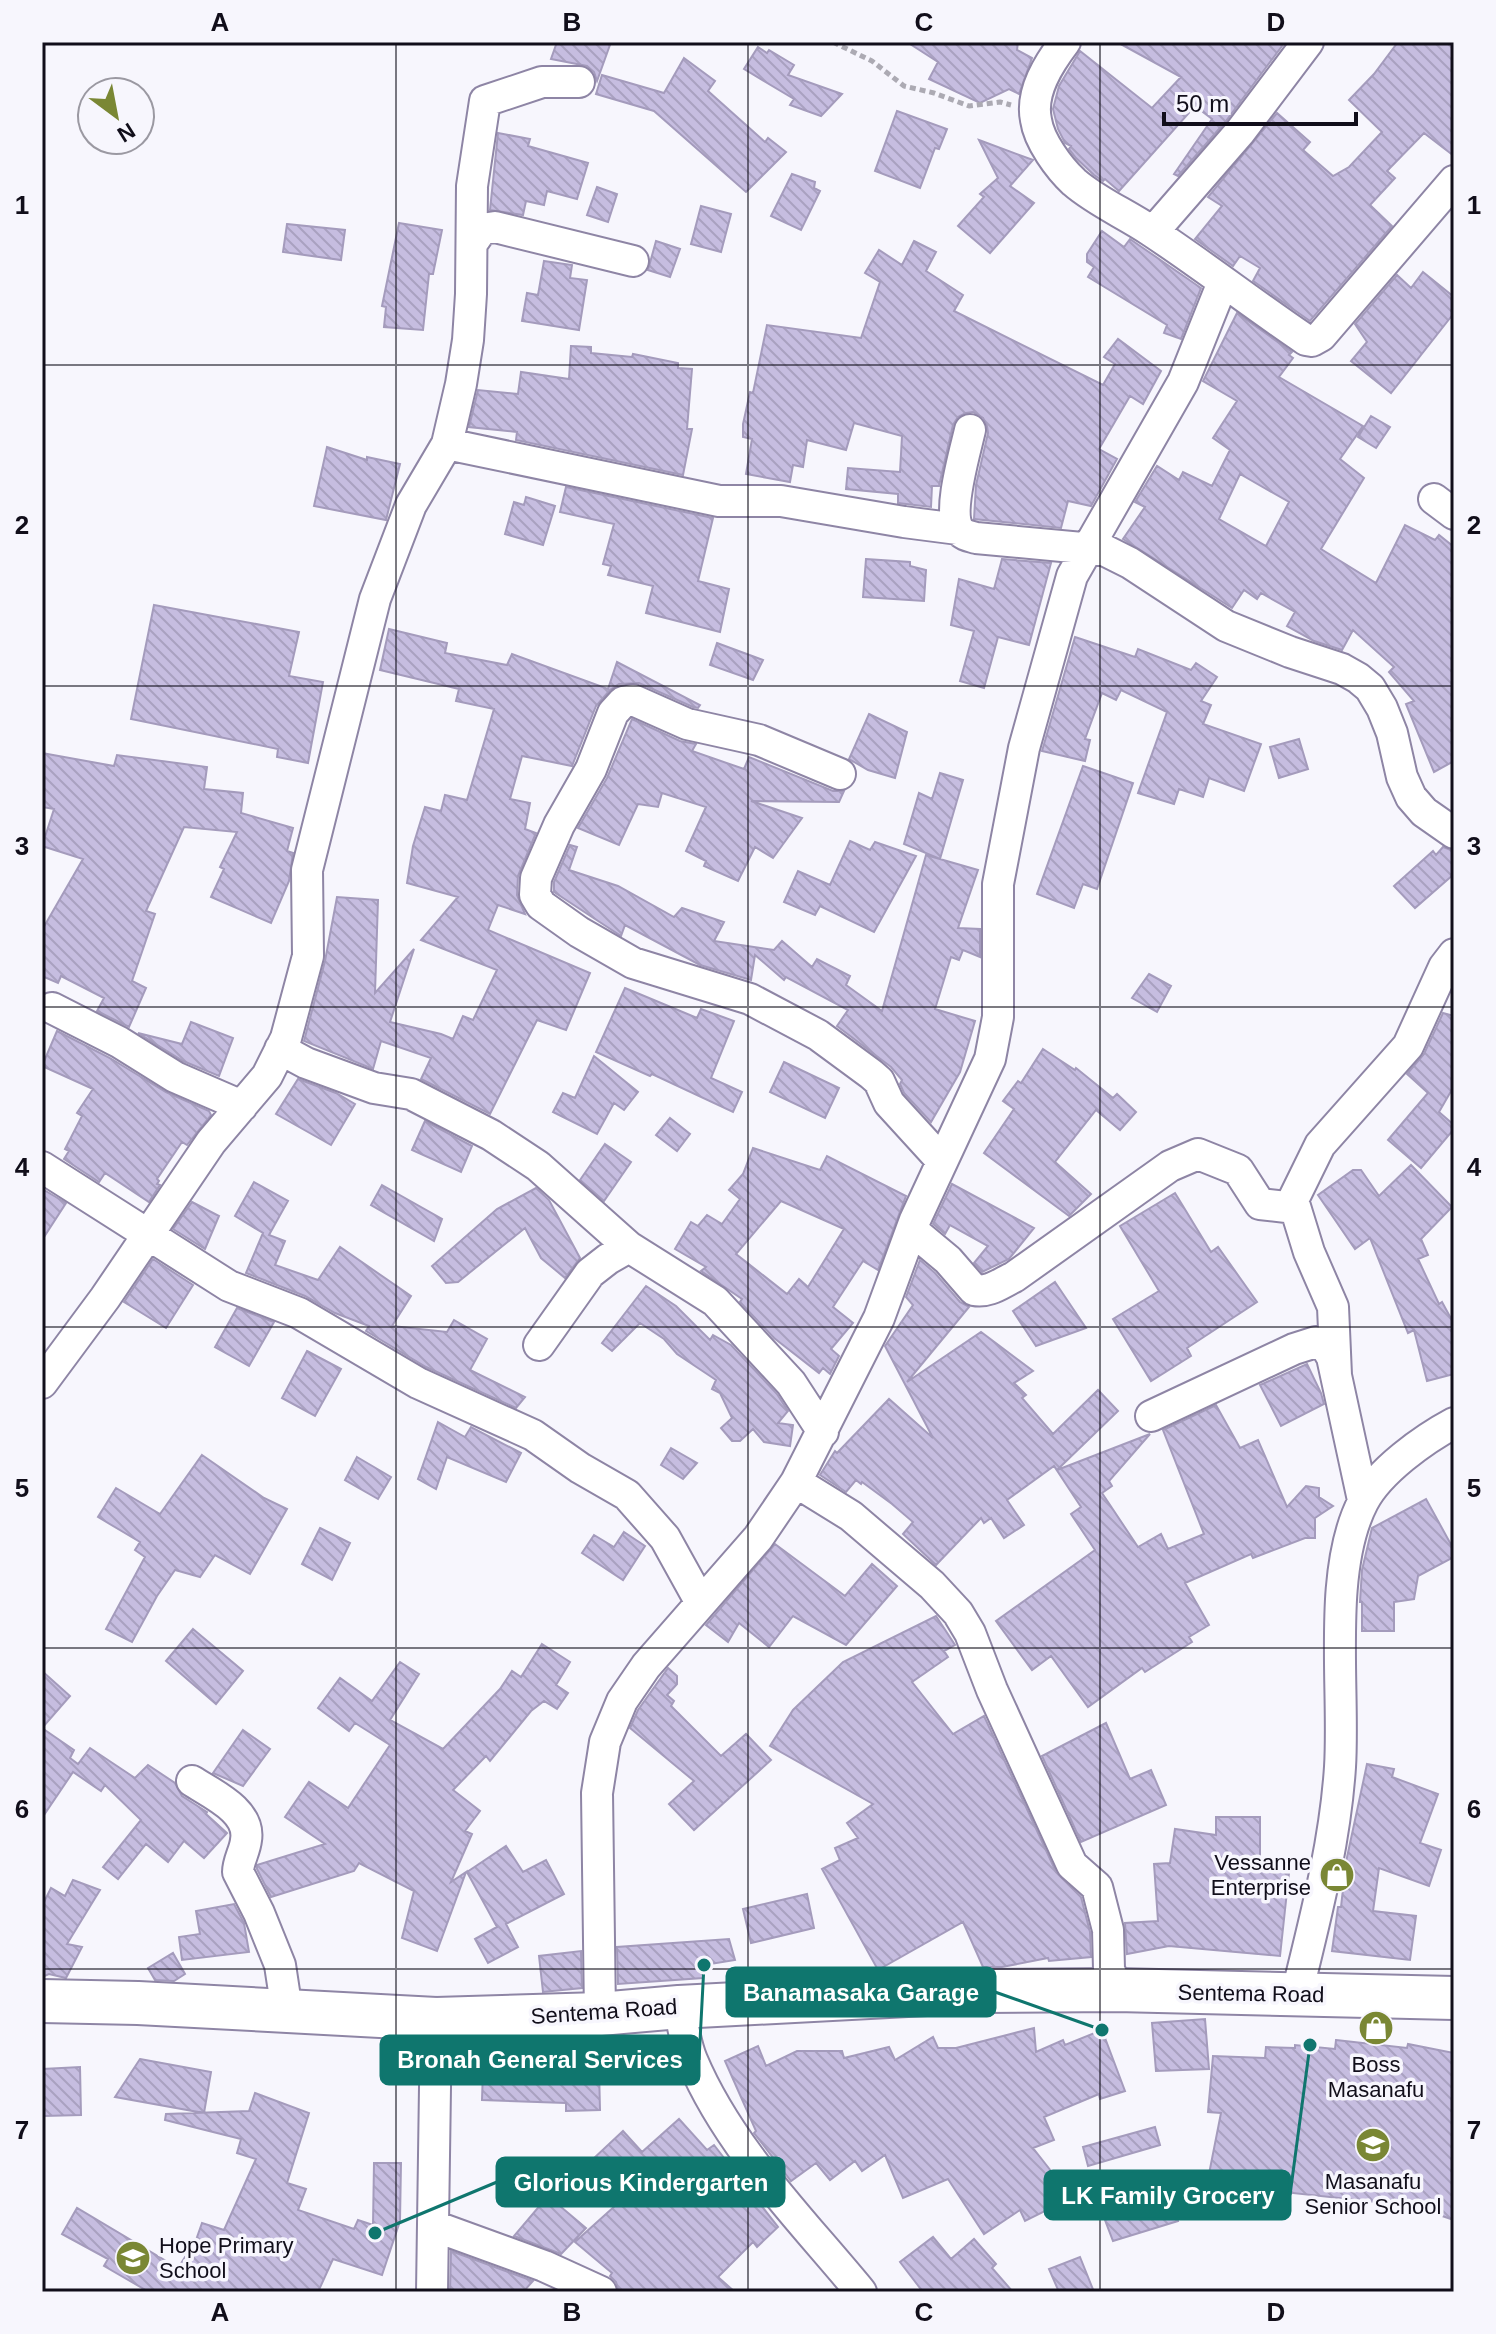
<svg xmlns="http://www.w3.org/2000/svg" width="1496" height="2334" font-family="Helvetica,sans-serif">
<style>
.building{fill:url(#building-back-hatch);stroke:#a49bbc;stroke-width:2;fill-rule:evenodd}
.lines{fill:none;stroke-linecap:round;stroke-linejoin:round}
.street-casing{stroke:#8e85a5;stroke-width:34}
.secondary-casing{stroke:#8e85a5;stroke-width:46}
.path{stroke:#acaab3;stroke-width:5;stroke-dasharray:6 4;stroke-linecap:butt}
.street{stroke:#fff;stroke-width:30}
.secondary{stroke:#fff;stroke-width:42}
.grid{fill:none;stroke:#110e1a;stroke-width:2;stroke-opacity:0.55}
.labels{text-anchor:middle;stroke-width:7;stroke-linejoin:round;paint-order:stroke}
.poi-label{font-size:22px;fill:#110e1a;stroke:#f7f6fd}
.street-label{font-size:22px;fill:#110e1a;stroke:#f7f6fd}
.leader{fill:none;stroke:#0f766e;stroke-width:3}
.callout-dot{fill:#0f766e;stroke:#f7f6fd;stroke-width:3}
.callout{fill:#0f766e;stroke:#0f766e;stroke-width:3}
.callout-label{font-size:24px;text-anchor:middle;font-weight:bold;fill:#fff}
.neatline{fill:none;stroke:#110e1a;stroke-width:3}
.grid-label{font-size:26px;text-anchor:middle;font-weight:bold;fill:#110e1a}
</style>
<defs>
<pattern id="building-back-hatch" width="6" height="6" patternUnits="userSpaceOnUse" patternTransform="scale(2)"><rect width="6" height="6" fill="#c6bde0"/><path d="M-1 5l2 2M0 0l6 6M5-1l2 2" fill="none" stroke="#a9a1c0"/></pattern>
</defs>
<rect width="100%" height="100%" fill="#f7f6fd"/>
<path class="building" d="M557 42H611L597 81 594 72 587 66 551 59Z
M907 42H1018L1017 50 1032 58 1019 94 1009 89 980 103 929 79 938 62Z
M1117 42H1285L1226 121 1178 176 1174 174 1212 119 1195 106 1119 191 1105 179 1103 181 1094 175 1076 158 1069 149 1071 146 1065 143 1058 129 1053 109 1059 86 1080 51 1152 108 1181 77Z
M1398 42H1446L1454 48V156L1424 133 1387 171 1395 178 1370 205 1392 226 1310 321 1253 281 1260 268 1240 256 1233 266 1195 239 1222 206 1208 197 1277 113 1310 142 1303 150 1333 176 1349 167 1382 132 1349 100 1374 74Z
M758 47 767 53 769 50 794 65 788 75 842 94 821 116 790 105 794 99 744 69Z
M684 58 715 81 708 91 765 142 768 138 786 152 746 192 654 111 596 94 602 75 664 93Z
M897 111 947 129 939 149 935 148 920 188 875 171Z
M498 133 530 139 528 146 588 163 577 199 547 191 544 205 526 201 523 215 490 210Z
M979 140 1033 160 1010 186 1034 203 990 253 958 226 984 197 980 194 998 178Z
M792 174 815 182 814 188 820 191 801 230 771 216Z
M597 187 617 194 608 222 587 215Z
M701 206 731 214 721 252 691 244Z
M399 223 442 230 433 274H429L423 330 384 327 386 307 382 306Z
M287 224 345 230 341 260 283 252Z
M1102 231 1124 247 1130 239 1201 288 1181 339 1164 333 1167 325 1088 277 1094 267 1087 262V254Z
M656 241 680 249 670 277 648 270Z
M914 241 936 252 926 271 963 295 954 311 1103 385 1115 364 1104 357 1118 339 1161 371 1143 404 1130 396 1099 449 1117 459 1091 506 1068 501 1061 528 974 519 976 485 988 433 987 426 983 418 973 412 966 413 958 417 953 425 939 486H932L931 507 898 503V494L846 489 848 468 900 472 902 436 854 423 846 450 807 440 803 467 793 465 790 482 746 474 752 439 743 437V424L750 392 753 393 767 325 861 338 880 282 865 273 879 250 902 265Z
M544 261 572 265 570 278 587 280 579 330 522 321 527 293 538 295Z
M1423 272 1454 297V313L1391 393 1351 361 1367 342 1355 324 1397 275 1411 288Z
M1237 313 1292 352 1289 355 1293 358 1279 377 1363 426 1340 459 1364 478 1321 549 1376 583 1405 525 1435 540 1439 535 1454 547V761L1434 772 1406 704 1414 701 1389 672 1394 667 1353 630 1342 650 1314 641 1287 626 1295 612 1261 593 1257 599 1244 590 1232 608 1123 539 1145 507 1135 502 1157 466 1179 480 1183 472 1212 486 1230 450 1213 438 1237 401 1203 381ZM1240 474 1289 502 1266 546 1219 519Z
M571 346 591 347V353L632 357 633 354 678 363V368L692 369 687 429H692L683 475 516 440 517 432 469 427 478 390 518 394 521 372 569 379Z
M1371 416 1390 427 1376 448 1358 437Z
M327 447 367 460V457L400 464 386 520 314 506Z
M566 487 713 518 698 581 729 589 720 632 646 613 653 586 608 575 611 566 603 564 614 524 560 512Z
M526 497 555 506 543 545 505 534 514 502 524 505Z
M866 559 910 562V566L926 570 924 601 863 597Z
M1002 559 1051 563 1029 645 998 637 984 688 960 681 974 631 951 625 959 579 994 589Z
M154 605 299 632 289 676 323 682 308 763 277 757 278 749 131 719Z
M389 629 447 643 445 653 507 665 512 654 608 689 617 662 700 705 698 708 693 707 639 683 619 684 610 690 596 706 572 766 522 756 510 799 530 803 525 829 536 833 518 876 517 895 525 914 498 905 488 930 590 973 566 1030 537 1020 490 1114 421 1079 431 1058 381 1041 373 1069 304 1041 325 961 337 897 378 900 375 993 414 949 390 1022 441 1034 453 1039 463 1016 473 1020 497 970 421 940 458 897 407 883 413 846 425 807 441 811 445 795 467 800 494 709 456 701 459 689 380 670Z
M1075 637 1135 657 1138 649 1191 670 1196 663 1217 677 1201 701 1211 705 1203 724 1261 744 1244 791 1209 778 1203 797 1179 789 1174 804 1138 793 1167 712 1121 690 1116 700 1102 693 1085 739 1090 740 1085 761 1042 751Z
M717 643 763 660 753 680 710 665Z
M869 714 907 732 895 778 868 770 849 759Z
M632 719 680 741 696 744 692 751 744 769 749 757 833 791H844L839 802 751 801 802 818 773 858 755 847 738 881 704 866 706 861 686 851 706 807 662 793 658 807 638 804 619 845 578 828 607 778Z
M1299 739 1308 769 1279 778 1270 747Z
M42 753 114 766 117 755 207 767 204 789 243 793 241 813 293 828 287 851 293 853 289 881 271 923 211 897 224 869 220 867 237 832 184 827 146 911 155 914 132 981 146 988 129 1027 97 1011 104 998 61 976 58 983 42 976V930L83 859 42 846 54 809 42 807Z
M1083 766 1133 783 1097 889 1083 884 1074 908 1037 894Z
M940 773 963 780 940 859 904 844 919 793 932 799Z
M850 841 870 850 875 842 916 856 874 932 820 906 815 915 784 902 798 871 830 885Z
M570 845 577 847 569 870 618 886 674 917 682 908 724 922 714 941 774 950 782 941 812 967 817 959 850 976 846 985 882 1011 926 855 978 870 958 928 980 929V957L963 950 959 960 951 957 935 1009 975 1021 960 1072 931 1122 904 1093 900 1084 902 1080 891 1067 837 1026 848 1010 786 977 784 980 755 955 751 980 700 965 625 925 621 936 554 892V882Z
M1443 847 1454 851V874L1415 908 1394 886 1433 851 1436 855Z
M1149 974 1171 986 1157 1012 1132 998Z
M625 988 697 1018 701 1009 734 1021 711 1078 742 1092 733 1112 652 1074 650 1076 596 1052Z
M1443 1013 1454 1016V1086L1439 1112 1454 1125V1129L1421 1168 1388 1140 1428 1093 1407 1074 1424 1054Z
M191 1022 233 1038 219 1076 183 1061 138 1033 182 1044Z
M57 1031 110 1058 166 1092 209 1111 211 1115 187 1145 182 1142 157 1179 159 1181 157 1184 160 1185 149 1202 105 1173 99 1182 64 1159 69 1151 65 1149 82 1116 77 1113 93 1089 42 1066Z
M1043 1049 1075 1070 1076 1068 1113 1098 1117 1094 1136 1112 1120 1130 1096 1110 1055 1162 1091 1194 1069 1216 984 1153 1014 1109 1003 1101 1018 1081 1021 1083Z
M594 1056 638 1092 624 1110 614 1103 597 1134 553 1112 563 1093 575 1098Z
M784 1062 839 1088 825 1118 770 1092Z
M298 1079 336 1093 355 1104 331 1145 276 1114Z
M670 1118 690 1134 677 1151 656 1135Z
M425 1121 472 1146 461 1172 412 1150Z
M605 1144 631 1162 604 1201 580 1180Z
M753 1148 820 1170 827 1156 906 1196 878 1270 863 1261 833 1307 853 1323 831 1349 839 1356 830 1374 823 1368 819 1373 774 1338 740 1302 742 1299 701 1271 706 1267 675 1249 691 1222 698 1226 707 1215 722 1224 740 1199 729 1190 743 1174ZM781 1201 844 1229 808 1287 799 1279 787 1294 736 1254Z
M1411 1165 1452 1207 1421 1239 1428 1255 1418 1259 1439 1304 1442 1302 1454 1324V1374L1427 1381 1414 1330 1408 1333 1370 1238 1355 1249 1318 1195 1353 1170H1361L1379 1196Z
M254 1182 288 1201 269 1235 285 1241 275 1265 318 1280 340 1247 411 1296 392 1326 447 1332 454 1320 487 1339 470 1370 525 1397 516 1408 426 1367 366 1331 369 1326 335 1313 305 1296 246 1273 263 1233 235 1216Z
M952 1184 1034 1228 1009 1259 982 1272 974 1263 988 1246 950 1225 945 1234 933 1224Z
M382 1185 442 1219 434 1241 371 1205Z
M536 1188 549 1200 580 1258 565 1278 541 1258 525 1228 458 1282 446 1283 432 1266 497 1209Z
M44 1190 66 1203 42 1240V1194Z
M1175 1193 1211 1252 1218 1247 1257 1302 1187 1348 1191 1356 1151 1381 1113 1319 1159 1291 1120 1226Z
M192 1202 219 1216 205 1249 173 1229Z
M153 1259 193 1285 166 1328 124 1302Z
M920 1260 935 1273 960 1302 969 1307 907 1382 981 1332 1033 1371 1014 1383 1026 1395 1022 1398 1053 1434 1098 1390 1118 1411 1057 1470 1150 1434 1109 1481 1112 1486 1102 1493 1138 1547 1161 1534 1168 1549 1204 1534 1163 1430 1216 1405 1240 1448 1258 1440 1287 1507 1306 1486 1319 1488V1497L1333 1506 1315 1518V1538H1305L1253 1558 1251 1554 1185 1583 1209 1625 1189 1637 1192 1642 1145 1672 1142 1668 1088 1707 1051 1656 1032 1670 996 1621 1095 1550 1071 1514 1081 1507 1054 1466 1007 1500 1024 1525 1004 1538 991 1518 984 1523 981 1518 936 1565 903 1534 913 1522 892 1504 862 1482 861 1484 856 1480 846 1492 820 1475 835 1451 837 1453 889 1399 933 1438 885 1346 913 1305 906 1297Z
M1055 1282 1086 1328 1036 1346 1013 1311Z
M646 1286 676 1306 710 1340 713 1335 731 1345 777 1394 788 1411 778 1423 793 1425 790 1446 764 1442 753 1429 740 1441H732L721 1428 732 1418 720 1393 712 1389 716 1380 677 1354 664 1339 640 1323 612 1351 602 1343Z
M237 1308 274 1322 249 1366 215 1347Z
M307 1351 341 1369 315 1416 282 1398Z
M1307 1364 1321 1393 1324 1404 1281 1426 1260 1385Z
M438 1422 465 1437 471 1427 521 1453 506 1482 447 1457 436 1489 418 1479Z
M671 1448 697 1463 683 1479 661 1465Z
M202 1455 264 1498 287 1509 250 1574 215 1555 200 1577 175 1570 157 1596 132 1642 106 1629 145 1557 135 1550 140 1542 98 1517 116 1488 160 1514Z
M357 1457 391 1477 378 1499 345 1480Z
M1426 1499 1454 1550V1557L1418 1576 1414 1599 1394 1602V1631H1362V1602H1360L1362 1570 1372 1528Z
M320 1528 350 1543 332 1580 302 1564Z
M624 1532 645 1546 623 1580 582 1553 594 1535 614 1547Z
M775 1544 845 1596 872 1564 897 1586 846 1645 793 1616 769 1647 739 1623 728 1642 706 1625Z
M936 1616 955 1645 944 1651 948 1657 912 1682 953 1734 984 1716 1056 1872 1081 1897 1090 1932 1091 1957 1049 1961 1048 1958 1002 1967H983L963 1922 878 1970 822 1869 840 1860 835 1848 858 1838 847 1823 873 1804 770 1746 793 1710 843 1662Z
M193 1629 243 1671 216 1704 166 1661Z
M542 1644 570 1662 556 1685 568 1693 557 1709 544 1701 531 1711 490 1761 486 1756 453 1790 480 1811 465 1831 472 1834 451 1882 466 1872 437 1951 402 1938 414 1891 359 1863 354 1871 271 1897 257 1869V1865L325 1844 285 1817 309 1782 348 1808 390 1745 355 1723 349 1731 318 1708 340 1678 372 1701 400 1662 419 1674 390 1720 443 1749 500 1689 512 1671 521 1677Z
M668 1668 677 1676V1684L667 1695 674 1701 671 1706 721 1756 746 1734 771 1760 694 1830 669 1804 694 1781 630 1728 638 1710Z
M42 1671 70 1696 42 1728 74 1750 70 1758 78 1764 90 1748 135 1778 148 1765 175 1783 182 1796 207 1812 206 1814 227 1833 204 1858 184 1841 168 1862 146 1844 118 1879 103 1867 141 1820 105 1785 101 1791 73 1772 42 1818Z
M1106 1723 1130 1779 1151 1770 1166 1805 1081 1842 1042 1756Z
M243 1730 270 1749 243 1786 213 1773Z
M1367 1764 1394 1769 1392 1777 1438 1794 1420 1843 1441 1850 1429 1886 1379 1868 1373 1911 1416 1916 1410 1960 1332 1951 1338 1907H1341L1346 1862Z
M1216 1817H1260V1862L1289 1873 1280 1956 1169 1946 1127 1954 1125 1923 1158 1921 1154 1864 1170 1863 1175 1829 1216 1835Z
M506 1846 523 1872 546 1860 564 1894 506 1924 518 1947 488 1963 475 1939 497 1927 467 1872Z
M73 1880 100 1890 67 1944 82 1947 66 1978 49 1974 42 1977V1906L51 1888 65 1896Z
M807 1894 814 1928 751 1943 743 1909Z
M234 1904 244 1923 249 1952 182 1960 179 1937 200 1934 196 1911Z
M729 1939 735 1960 704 1965 703 1978 618 1984 617 1947Z
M581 1951 582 1988 543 1992 539 1956Z
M173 1953 185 1974 174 1981 155 1980 148 1968Z
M1205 2019 1209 2069 1156 2071 1152 2023Z
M1034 2028 1036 2052 1063 2040 1065 2045 1102 2030 1125 2091 1100 2099 1099 2094 1044 2117 1054 2140 1033 2148 1062 2185 1080 2174 1092 2195 1073 2207 1069 2199 1025 2221 1020 2210 984 2234 948 2179 903 2198 885 2155 862 2171 855 2161 830 2180 816 2163 791 2181 754 2133 756 2131 725 2061 758 2046 766 2066 797 2051H842L844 2058 889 2047 895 2060 933 2037 938 2048H956Z
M1336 2040 1407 2048 1408 2044 1454 2053V2220L1413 2206 1284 2192 1281 2206 1239 2211 1216 2208 1222 2176 1209 2174 1221 2113 1208 2112 1213 2056 1265 2058 1266 2047 1295 2048V2045L1335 2049Z
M140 2059 211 2072 204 2113 115 2097Z
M80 2067 81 2115 44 2116 43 2069Z
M599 2069 600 2110 566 2111V2103L482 2100 483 2070 565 2072Z
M255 2093 309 2113 287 2183 306 2189 298 2210 354 2229 358 2220 373 2225 374 2163H401L400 2221 382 2275 333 2259 318 2292H149L104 2266 108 2259 62 2234 77 2208 178 2268 196 2240 202 2223 224 2230 256 2159 237 2153 241 2139 165 2120 166 2114 249 2111Z
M679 2119 707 2150 714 2145 778 2227 757 2247 753 2242 718 2277 735 2292H619L616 2282 610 2276 612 2273 575 2242 626 2196 593 2159 623 2131 642 2152Z
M1155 2127 1160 2145 1088 2166 1083 2147Z
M548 2196 586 2228 561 2254 514 2236Z
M1172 2197 1178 2221 1113 2241 1105 2220 1151 2203 1150 2201Z
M933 2237 951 2259 974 2239 996 2264 992 2268 1013 2292H923L900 2262Z
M451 2251 533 2281 523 2292H450Z
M1080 2257 1094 2292H1059L1049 2269Z"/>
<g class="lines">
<defs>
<path id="street" d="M1065 42C1049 63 1030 92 1036 120 1039 141 1059 168 1074 182 1097 202 1126 214 1151 231 1204 266 1254 305 1306 340L1312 341 1321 336 1454 181
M1153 232 1240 132 1308 42
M473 242 482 229 495 227 633 261
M970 430C965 452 947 512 959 530 963 535 969 536 976 538L1104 550 1130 563 1226 626 1290 652 1342 669 1358 678 1370 688 1382 708 1392 733 1402 777 1411 797 1424 812 1454 833
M447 444 719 501H781L904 522 958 529
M1434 499 1454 514
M840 774 759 740 687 724 633 700 623 702 613 713 591 769 559 825 536 878 535 895 541 905 579 932 633 963 750 999 818 1035 871 1074 879 1081 889 1103 941 1160
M52 1008 119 1042 175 1077 242 1106
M280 1049 306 1063 374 1088 411 1094 491 1135 538 1166 629 1247 715 1301 791 1383 823 1432
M42 1167 229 1286 299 1313 418 1383 533 1435 580 1468 627 1495 665 1538 701 1603
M912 1230 948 1260 974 1290C989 1293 1001 1283 1014 1277L1170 1166 1198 1154 1238 1170 1260 1204 1295 1208
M539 1345 590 1273 608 1259 629 1247
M1336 1375 1333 1307 1309 1252 1293 1200 1320 1145 1408 1046 1444 967 1454 954
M42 1383 105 1298 211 1142 267 1076 286 1038 308 956 307 870 375 599 411 505 447 444 461 384 468 340 471 294 472 186 485 101 542 82H579
M1151 1416 1294 1349 1316 1342 1326 1347 1332 1357 1363 1500
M796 1482 851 1516 932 1585 958 1613 970 1633 992 1690 1072 1865 1097 1887 1108 1930 1109 1969 1117 1990
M192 1781C212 1794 251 1811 246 1840 245 1851 238 1861 238 1872L259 1913 280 1965 287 2011
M1297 1993C1315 1919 1335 1844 1340 1767 1345 1689 1327 1571 1363 1502 1379 1471 1424 1439 1454 1423
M679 2007C683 2024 685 2044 692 2060 729 2148 801 2219 861 2292
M600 2014 597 1793 605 1742 622 1701 646 1666 758 1538 796 1482 879 1318 915 1220 990 1059 998 1017V884L1024 748 1072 576 1183 382 1223 282
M434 2226 544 2266 601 2292
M432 2292 436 2019"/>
<path id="secondary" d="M42 2001 138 2003 436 2019 600 2014 679 2007 983 1991 1117 1990 1454 1998"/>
</defs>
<use href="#street" class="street-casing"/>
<use href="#secondary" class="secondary-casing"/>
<path class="path" d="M833 42 872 61 904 86 934 93 969 106 1000 102 1011 105"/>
<use href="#street" class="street"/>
<use href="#secondary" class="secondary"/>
</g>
<path class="grid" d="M396 42V2292M748 42V2292M1100 42V2292M42 365H1454M42 686H1454M42 1007H1454M42 1327H1454M42 1648H1454M42 1969H1454"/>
<defs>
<symbol id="shop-disc" viewBox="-11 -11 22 22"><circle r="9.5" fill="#7a8734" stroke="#f7f6fd"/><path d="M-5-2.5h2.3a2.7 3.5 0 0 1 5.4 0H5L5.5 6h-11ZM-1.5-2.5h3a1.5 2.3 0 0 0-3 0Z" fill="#fff"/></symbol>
<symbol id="school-disc" viewBox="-11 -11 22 22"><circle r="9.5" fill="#7a8734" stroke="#f7f6fd"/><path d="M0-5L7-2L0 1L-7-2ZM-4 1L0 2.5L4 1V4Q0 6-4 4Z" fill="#fff"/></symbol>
</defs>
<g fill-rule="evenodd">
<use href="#shop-disc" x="1317" y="1855" width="40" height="40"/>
<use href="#shop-disc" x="1356" y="2008" width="40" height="40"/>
<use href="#school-disc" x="1353" y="2125" width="40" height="40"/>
<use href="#school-disc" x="113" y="2238" width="40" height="40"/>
</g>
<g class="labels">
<g class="poi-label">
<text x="1311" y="1870" text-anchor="end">Vessanne<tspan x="1311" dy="25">Enterprise</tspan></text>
<text x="1376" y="2072">Boss<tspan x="1376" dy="25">Masanafu</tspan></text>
<text x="1373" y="2189">Masanafu<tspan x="1373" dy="25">Senior School</tspan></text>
<text x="159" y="2253" text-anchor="start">Hope Primary<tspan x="159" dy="25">School</tspan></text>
</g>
<g class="street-label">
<text transform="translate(1251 1993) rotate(1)" y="8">Sentema Road</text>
<text transform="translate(604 2011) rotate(-4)" y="8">Sentema Road</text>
</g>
</g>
<path class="leader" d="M1102 2030L995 1992M704 1965L699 2060M375 2233L497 2182M1310 2045L1290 2195"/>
<g class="callout-dot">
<circle cx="1102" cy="2030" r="8"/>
<circle cx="704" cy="1965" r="8"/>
<circle cx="375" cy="2233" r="8"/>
<circle cx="1310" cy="2045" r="8"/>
</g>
<g class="callout">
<rect x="727" y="1968" width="268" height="48" rx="8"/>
<rect x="381" y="2036" width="318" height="48" rx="8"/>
<rect x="497" y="2158" width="287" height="48" rx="8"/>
<rect x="1045" y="2171" width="245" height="48" rx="8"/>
</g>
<g class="callout-label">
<text x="861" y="2001">Banamasaka Garage</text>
<text x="540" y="2068">Bronah General Services</text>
<text x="641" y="2191">Glorious Kindergarten</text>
<text x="1168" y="2204">LK Family Grocery</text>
</g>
<rect width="1496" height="2334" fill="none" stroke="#f7f6fd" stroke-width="88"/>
<g transform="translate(116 116) rotate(148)"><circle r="38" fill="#f7f6fd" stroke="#9b99a2" stroke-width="2"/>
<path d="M0-6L14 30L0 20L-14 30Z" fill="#7a8734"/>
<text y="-12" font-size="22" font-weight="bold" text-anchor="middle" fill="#110e1a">N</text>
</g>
<path d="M1164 112v12h192v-12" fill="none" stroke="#110e1a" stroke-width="4"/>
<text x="1176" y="112" font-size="24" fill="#110e1a" stroke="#f7f6fd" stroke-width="6" paint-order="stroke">50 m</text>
<rect x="44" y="44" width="1408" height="2246" class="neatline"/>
<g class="grid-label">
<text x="220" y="31">A</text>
<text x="572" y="31">B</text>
<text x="924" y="31">C</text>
<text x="1276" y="31">D</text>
<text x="22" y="214">1</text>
<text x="1474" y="214">1</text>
<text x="22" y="534">2</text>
<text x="1474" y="534">2</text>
<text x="22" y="855">3</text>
<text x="1474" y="855">3</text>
<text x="22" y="1176">4</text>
<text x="1474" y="1176">4</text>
<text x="22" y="1497">5</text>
<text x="1474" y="1497">5</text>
<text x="22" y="1818">6</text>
<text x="1474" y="1818">6</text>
<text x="22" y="2139">7</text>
<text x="1474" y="2139">7</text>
<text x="220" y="2321">A</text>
<text x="572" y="2321">B</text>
<text x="924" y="2321">C</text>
<text x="1276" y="2321">D</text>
</g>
</svg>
